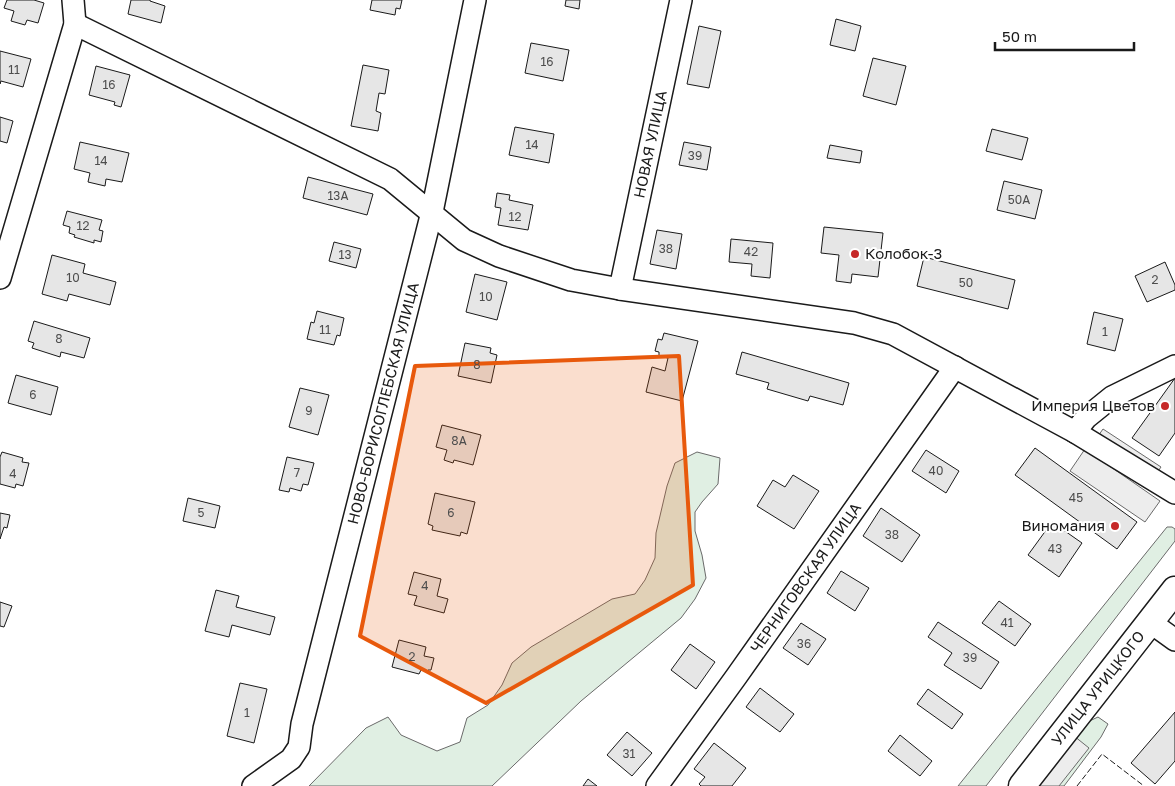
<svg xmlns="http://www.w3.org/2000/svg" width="1175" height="786" font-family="'Golos Text',sans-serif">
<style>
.green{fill:#e0efe3;stroke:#6a6a6a}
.parking{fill:#ededed;stroke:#6a6a6a}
.building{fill:#e6e6e6;stroke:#1a1a1a}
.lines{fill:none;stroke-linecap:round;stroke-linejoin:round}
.minor-casing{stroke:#1a1a1a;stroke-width:24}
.major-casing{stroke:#1a1a1a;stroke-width:29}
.minor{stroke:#fff;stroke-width:21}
.major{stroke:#fff;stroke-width:26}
.fence{stroke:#1a1a1a;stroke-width:1;stroke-dasharray:6 2.5;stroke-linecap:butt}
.marked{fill:#e8590c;fill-opacity:0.2;stroke:#e8590c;stroke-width:4;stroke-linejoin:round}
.poi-dot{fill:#c62828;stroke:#fff;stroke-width:2}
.labels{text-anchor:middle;stroke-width:4;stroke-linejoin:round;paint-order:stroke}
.number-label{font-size:12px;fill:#4d4d4d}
.street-label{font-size:15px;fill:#1a1a1a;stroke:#fff}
.poi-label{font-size:15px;fill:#1a1a1a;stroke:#fff;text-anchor:end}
</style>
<rect width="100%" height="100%" fill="#fff"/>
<path class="green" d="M697 452 720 458 718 484 702 502 695 512V531L702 555 706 578 695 599 681 618 581 701 492 786H309L366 728 388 717 401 735 437 751 460 742 467 718 488 705 502 685 512 663 531 647 612 599 635 594 645 580 655 558 656 533 667 486 675 463Z
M1167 527H1172L1175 529V541L986 786H958Z
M1098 717 1108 724 1101 737 1064 786H1035L1081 725Z"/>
<path class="parking" d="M1103 429 1161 467 1154 477 1096 439Z
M1085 449 1160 501 1145 522 1070 471Z
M1074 736 1089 748 1059 786H1035Z"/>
<path class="building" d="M7 0H34L44 3 38 23 27 20 25 25 11 21 14 11 4 8Z
M131 0H150V1L165 6 161 23 128 14Z
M372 0H402L400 9 396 8 395 15 370 10Z
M566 0H580L579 9 565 6Z
M836 19 861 26 855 51 830 45Z
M699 26 721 31 709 88 687 84Z
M531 43 569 50 563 81 525 73Z
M0 51 31 59 23 87 1 81 0 84Z
M873 58 906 66 896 105 863 96Z
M363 65 389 70 385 94 379 93 376 111 381 113 378 131 351 126Z
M96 66 130 75 121 107 114 105 115 102 89 95Z
M0 117 13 121 7 143 0 141Z
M515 127 554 134 549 163 509 155Z
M992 129 1028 138 1022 160 986 151Z
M80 142 129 153 122 182 106 179 105 186 88 182 90 173 74 169Z
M684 142 711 147 707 170 679 165Z
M830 145 862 151 860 163 827 158Z
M308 177 373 194 367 215 303 198Z
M1004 181 1042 190 1035 219 997 210Z
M497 193 510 195 509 200 533 205 528 230 498 225 501 208 495 207Z
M67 211 102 220 99 230 103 231 101 242 94 240V243L74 237 75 235 69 233 70 227 63 225Z
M824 227 883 233 878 277 852 274 851 283 836 281 839 255 821 253Z
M657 230 682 234 676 269 650 264Z
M731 239 773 243 770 278 751 276 752 264 729 262Z
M334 242 361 249 356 268 329 261Z
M52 255 85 264 83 273 116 282 110 305 69 294 67 301 42 294Z
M924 257 1015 280 1008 309 917 286Z
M1165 262 1175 285V290L1147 302 1135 276Z
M475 274 507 282 497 320 466 312Z
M317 311 344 318 340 336 337 335 334 345 307 339 311 322 314 323Z
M1094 312 1123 319 1115 351 1087 344Z
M34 321 90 338 84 358 61 352 60 357 32 348 34 343 28 341Z
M664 333 698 341 682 401 646 392 652 367 665 371 668 358 659 356V352L655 351 658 339 662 340Z
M465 343 491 348 490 353 497 355 491 383 458 376Z
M742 352 849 383 843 405 810 396 808 401 767 389 769 383 736 374Z
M16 375 58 387 51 415 8 403Z
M1175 378V433L1159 456 1132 438Z
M300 388 329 395 318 435 289 427Z
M442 425 481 435 473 465 454 460 453 463 444 460 447 450 436 447Z
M1035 448 1137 522 1117 549 1015 475Z
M926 450 959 471 946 493 912 471Z
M2 452 23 458 22 462 29 463 23 486 16 484 15 488 0 484V457Z
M287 457 314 463 308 485 303 484 301 491 290 488 289 492 279 490Z
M793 475 819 491 794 529 757 506 773 480 785 487Z
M435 493 475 502 467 534 461 532 460 536 432 530 433 526 428 524Z
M188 498 220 506 215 528 183 521Z
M881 508 920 535 902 562 863 536Z
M0 513 10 515 7 528 4 527 0 539Z
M1052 522 1082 543 1059 577 1028 555Z
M841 571 869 588 855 611 827 593Z
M414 572 441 579 437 596 448 599 444 613 414 605 417 596 408 594Z
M216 590 239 596 236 607 275 617 270 635 232 625 229 637 205 631Z
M999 601 1031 624 1015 646 982 623Z
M0 602 12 606 4 627 0 626Z
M938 622 999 662 981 689 944 665 952 653 928 637Z
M801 623 826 639 808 665 783 648Z
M399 640 426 647 424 656 434 658 431 670H428V672L421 670 419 674 392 667Z
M690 644 715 662 696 689 671 670Z
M240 683 267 689 254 743 227 736Z
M760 688 794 714 780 732 746 707Z
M928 689 963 714 952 729 917 704Z
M1175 712V761L1155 784 1131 763Z
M627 732 652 753 632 776 607 755Z
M900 735 932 761 920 776 888 751Z
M714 743 746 768 732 786H701L699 784 705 777 694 769Z
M588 779 597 786H583Z"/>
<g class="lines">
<defs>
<g id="minor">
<path d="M75 24 390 179 464 240 499 256 571 280 620 289 854 323 893 334 1075 432 1175 493"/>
<path d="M0 278 75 24 73 0"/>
<path id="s1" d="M620 289 681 0"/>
<path d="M1075 432 1086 418 1112 397 1175 366"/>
<path d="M1150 622 1175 640"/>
<path id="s2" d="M253 786 291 759 299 747 302 724 432 212 475 0"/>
<path id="s3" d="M657 786 736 677 955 367"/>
</g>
<g id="major">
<path id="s4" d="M1022 786 1175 590"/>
</g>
</defs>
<use href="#minor" class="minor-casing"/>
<use href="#major" class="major-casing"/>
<use href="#minor" class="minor"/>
<use href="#major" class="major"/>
<path class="fence" d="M1077 786 1102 754 1144 786"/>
</g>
<path class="marked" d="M679 356 693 585 486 703 360 636 415 366Z"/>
<g class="poi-dot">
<circle cx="855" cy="254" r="5"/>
<circle cx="1165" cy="406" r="5"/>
<circle cx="1115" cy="526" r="5"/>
</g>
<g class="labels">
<g class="number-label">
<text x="547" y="66">16</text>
<text x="14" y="74">11</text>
<text x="109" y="89">16</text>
<text x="532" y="149">14</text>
<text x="695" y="160">39</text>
<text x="101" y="165">14</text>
<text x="338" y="200">13А</text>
<text x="1019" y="204">50А</text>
<text x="515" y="221">12</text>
<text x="83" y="230">12</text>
<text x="666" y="253">38</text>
<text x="751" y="256">42</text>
<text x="345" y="259">13</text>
<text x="73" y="282">10</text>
<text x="1155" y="284">2</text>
<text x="966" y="287">50</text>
<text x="486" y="301">10</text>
<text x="325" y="334">11</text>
<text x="1105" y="336">1</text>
<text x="59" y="343">8</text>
<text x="477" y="369">8</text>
<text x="33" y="399">6</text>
<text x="309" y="415">9</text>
<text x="459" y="445">8А</text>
<text x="936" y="475">40</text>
<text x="297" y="477">7</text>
<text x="13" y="478">4</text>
<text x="1076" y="502">45</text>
<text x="201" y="517">5</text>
<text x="451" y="517">6</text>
<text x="892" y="539">38</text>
<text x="1055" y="553">43</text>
<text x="425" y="590">4</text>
<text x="1007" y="627">41</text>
<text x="804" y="648">36</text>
<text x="412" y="661">2</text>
<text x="970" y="662">39</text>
<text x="247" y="717">1</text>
<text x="629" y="758">31</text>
</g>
<g class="street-label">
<text dy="5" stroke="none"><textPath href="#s1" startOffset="148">НОВАЯ УЛИЦА</textPath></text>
<text dy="5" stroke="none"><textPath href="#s2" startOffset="415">НОВО-БОРИСОГЛЕБСКАЯ УЛИЦА</textPath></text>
<text dy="5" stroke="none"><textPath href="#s3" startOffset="256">ЧЕРНИГОВСКАЯ УЛИЦА</textPath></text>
<text dy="5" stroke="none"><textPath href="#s4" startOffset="124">УЛИЦА УРИЦКОГО</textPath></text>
</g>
<g class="poi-label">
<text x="865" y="259" text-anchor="start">Колобок-3</text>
<text x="1155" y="411">Империя Цветов</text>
<text x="1105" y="531">Виномания</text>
</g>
</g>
<path d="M995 42v8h139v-8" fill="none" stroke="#1a1a1a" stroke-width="2.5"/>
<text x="1002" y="42" font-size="15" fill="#1a1a1a" stroke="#ffffff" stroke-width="4" paint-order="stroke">50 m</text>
</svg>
